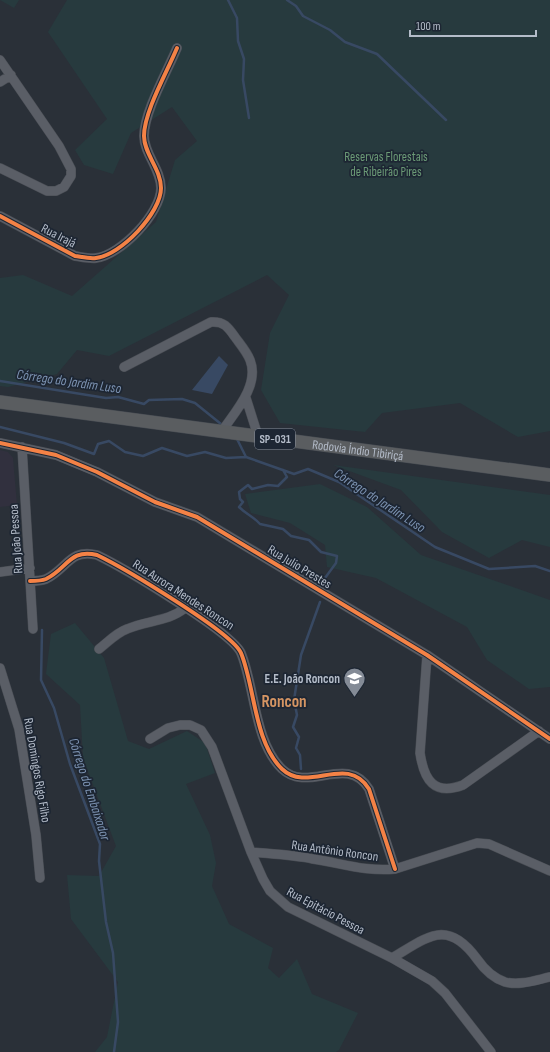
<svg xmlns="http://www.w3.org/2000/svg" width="550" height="1052" font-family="'Sofia Sans Condensed',sans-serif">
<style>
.medical{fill:#31303e}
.green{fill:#273a3e}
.water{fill:#384963}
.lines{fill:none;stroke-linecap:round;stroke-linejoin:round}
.stream{stroke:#384963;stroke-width:2.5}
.minor-casing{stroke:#484c53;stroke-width:10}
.highway-casing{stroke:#474c53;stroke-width:14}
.minor{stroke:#5a5e66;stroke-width:9}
.highway{stroke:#5a5d60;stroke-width:13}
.cycleway-casing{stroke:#1d2633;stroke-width:6}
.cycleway{stroke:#f48246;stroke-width:4}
.labels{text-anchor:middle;stroke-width:3.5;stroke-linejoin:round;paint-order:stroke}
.shield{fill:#1d2633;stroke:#878f9c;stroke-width:1}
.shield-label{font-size:12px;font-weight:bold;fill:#b4bcc9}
.park-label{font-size:13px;fill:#6b9a76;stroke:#1d2633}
.street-label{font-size:13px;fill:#b4bcc9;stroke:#1d2633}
.poi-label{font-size:13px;font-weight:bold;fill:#b4bcc9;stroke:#1d2633;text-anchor:end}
.water-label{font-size:14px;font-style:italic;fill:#7c92b1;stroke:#1d2633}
.district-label{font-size:17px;font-weight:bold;fill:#d59563;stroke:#1d2633}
</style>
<rect width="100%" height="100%" fill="#2a3038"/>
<path class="medical" d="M0 450 8 452 13 458 17 505 0 507Z"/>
<path class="green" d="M0 0H19L14 8Z
M67 0H550V431L518 437 460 403 382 413 365 432 280 423 261 390 270 333 289 295 267 275 109 356 77 350 57 374 8 387 0 386V278L23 275 72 296 156 222 175 160 197 141 172 107 131 133 113 174 84 165 75 150 107 119 48 32Z
M333 465 550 495V547L522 540 489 558 442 532 401 490Z
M320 484 367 507 421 555 550 600V687L529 689 487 660 467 627 376 578 327 567 325 545 290 523 251 513 245 494Z
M75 623 104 658 128 741 149 749 187 731 205 743 215 773 186 784 210 835 216 863 212 886 229 924 273 948 268 968 279 978 297 959 312 994 358 1013 339 1050 336 1052H95L107 1037 118 982 71 919 67 875 99 876 116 846 83 758 80 705 46 674 51 634Z"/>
<path class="water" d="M219 356 228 365 212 394 192 390Z"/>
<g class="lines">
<path class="stream" d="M228 0 237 18 238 41 244 59 243 80 249 118
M287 0 296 6 303 16 330 30 345 42 377 54 446 120
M0 381 106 398 118 397 144 404 149 400 182 399 195 403 221 424
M0 427 64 443 94 454 98 444 109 441 125 452 143 456 162 448 187 456 205 452 226 458 246 457 294 474 308 469 339 482 435 547 489 569 535 566 550 571
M237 439 246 457
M283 470 287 477 278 486 268 485 252 489 248 485 239 492 240 499 243 502 239 507C246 514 254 517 260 524L283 529 291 536 309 540 321 552 337 556 336 563 325 578
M42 630 41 680 54 708 70 764 100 844 99 861 106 922 113 953 118 1022 114 1052
M301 769 300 755 296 748 299 737 293 727 297 715 294 700 301 655 320 602"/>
<defs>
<path id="minor" d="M0 60 59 146 71 169V176L64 187 56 191H47L0 168
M0 82 11 75
M0 216 75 256C82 257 90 259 96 258 121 255 161 213 161 188 161 169 144 154 144 136 144 112 167 72 177 48
M124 367 211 322C224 321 228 327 235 337 240 344 247 352 250 360 260 385 235 412 222 431
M246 398 258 436
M0 443 56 455 97 472 155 502 197 517 427 655 550 739
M22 447 33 629
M0 572 30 568
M30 581C35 581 41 581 46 579 67 569 70 548 97 555 122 567 232 632 241 653 255 687 254 742 282 769 308 794 347 753 369 789L395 869
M99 649C108 642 116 633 127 629 147 620 168 622 185 608
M427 655 420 753C424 780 434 796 463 785L539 731
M0 668 19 729 36 835 40 878
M150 739 168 728 180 725H190L201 730 212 747 251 852 263 879 270 891 288 907 392 958 432 981 445 993 491 1052
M251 852C272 854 293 855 313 859 341 863 366 872 395 869L477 843 489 844 550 871
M392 958C428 937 447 918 477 959 484 969 493 978 505 982 519 986 536 980 550 977"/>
<g id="highway">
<path id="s1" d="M0 402 550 475"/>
</g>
</defs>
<use href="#minor" class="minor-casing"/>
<use href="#highway" class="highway-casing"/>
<use href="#minor" class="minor"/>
<use href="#highway" class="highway"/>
<defs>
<path id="cycleway" d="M0 216 75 256C82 257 90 259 96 258 121 255 161 213 161 188 161 169 144 154 144 136 144 112 167 72 177 48
M0 443 56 455 97 472 155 502 197 517 427 655 550 739
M30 581C35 581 41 581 46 579 67 569 70 548 97 555 122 567 232 632 241 653 255 687 254 742 282 769 308 794 347 753 369 789L395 869"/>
</defs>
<use href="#cycleway" class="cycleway-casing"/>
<use href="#cycleway" class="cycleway"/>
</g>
<defs>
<symbol id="school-pin" viewBox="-11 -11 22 30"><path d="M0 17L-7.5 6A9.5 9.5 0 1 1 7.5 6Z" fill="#848b96" stroke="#1d2633"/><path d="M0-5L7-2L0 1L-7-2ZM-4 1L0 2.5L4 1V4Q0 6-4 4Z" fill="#fff"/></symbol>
</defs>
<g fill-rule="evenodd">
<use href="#school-pin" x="342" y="666" width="25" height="34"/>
</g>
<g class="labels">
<rect class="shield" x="255" y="429" width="40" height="20" rx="3"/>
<g class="shield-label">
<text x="275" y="443">SP-031</text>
</g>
<g class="park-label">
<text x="386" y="161">Reservas Florestais<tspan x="386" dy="15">de Ribeirão Pires</tspan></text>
</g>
<g class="street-label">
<text transform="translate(59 235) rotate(27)" y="5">Rua Irajá</text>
<text dy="5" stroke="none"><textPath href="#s1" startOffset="361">Rodovia Índio Tibiriçá</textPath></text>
<text transform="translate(15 539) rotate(-94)" y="5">Rua João Pessoa</text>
<text transform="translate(300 566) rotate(31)" y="5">Rua Julio Prestes</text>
<text transform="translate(184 594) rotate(33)" y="5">Rua Aurora Mendes Roncon</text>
<text transform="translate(38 770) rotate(80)" y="5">Rua Domingos Rigo Filho</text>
<text transform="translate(335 850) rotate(8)" y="5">Rua Antônio Roncon</text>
<text transform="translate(326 910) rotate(28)" y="5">Rua Epitácio Pessoa</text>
</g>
<g class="poi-label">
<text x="340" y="683">E.E. João Roncon</text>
</g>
<g class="water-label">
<text transform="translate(69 381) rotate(8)" y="5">Córrego do Jardim Luso</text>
<text transform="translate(380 500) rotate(33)" y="5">Córrego do Jardim Luso</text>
<text transform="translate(90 789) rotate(72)" y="5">Córrego do Embaixador</text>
</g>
<g class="district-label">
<text x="284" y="707">Roncon</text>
</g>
</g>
<path d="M410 30v6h126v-6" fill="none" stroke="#b4bcc9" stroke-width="2"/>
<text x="416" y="30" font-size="12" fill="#b4bcc9" stroke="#1d2633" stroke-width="3" paint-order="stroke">100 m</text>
</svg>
